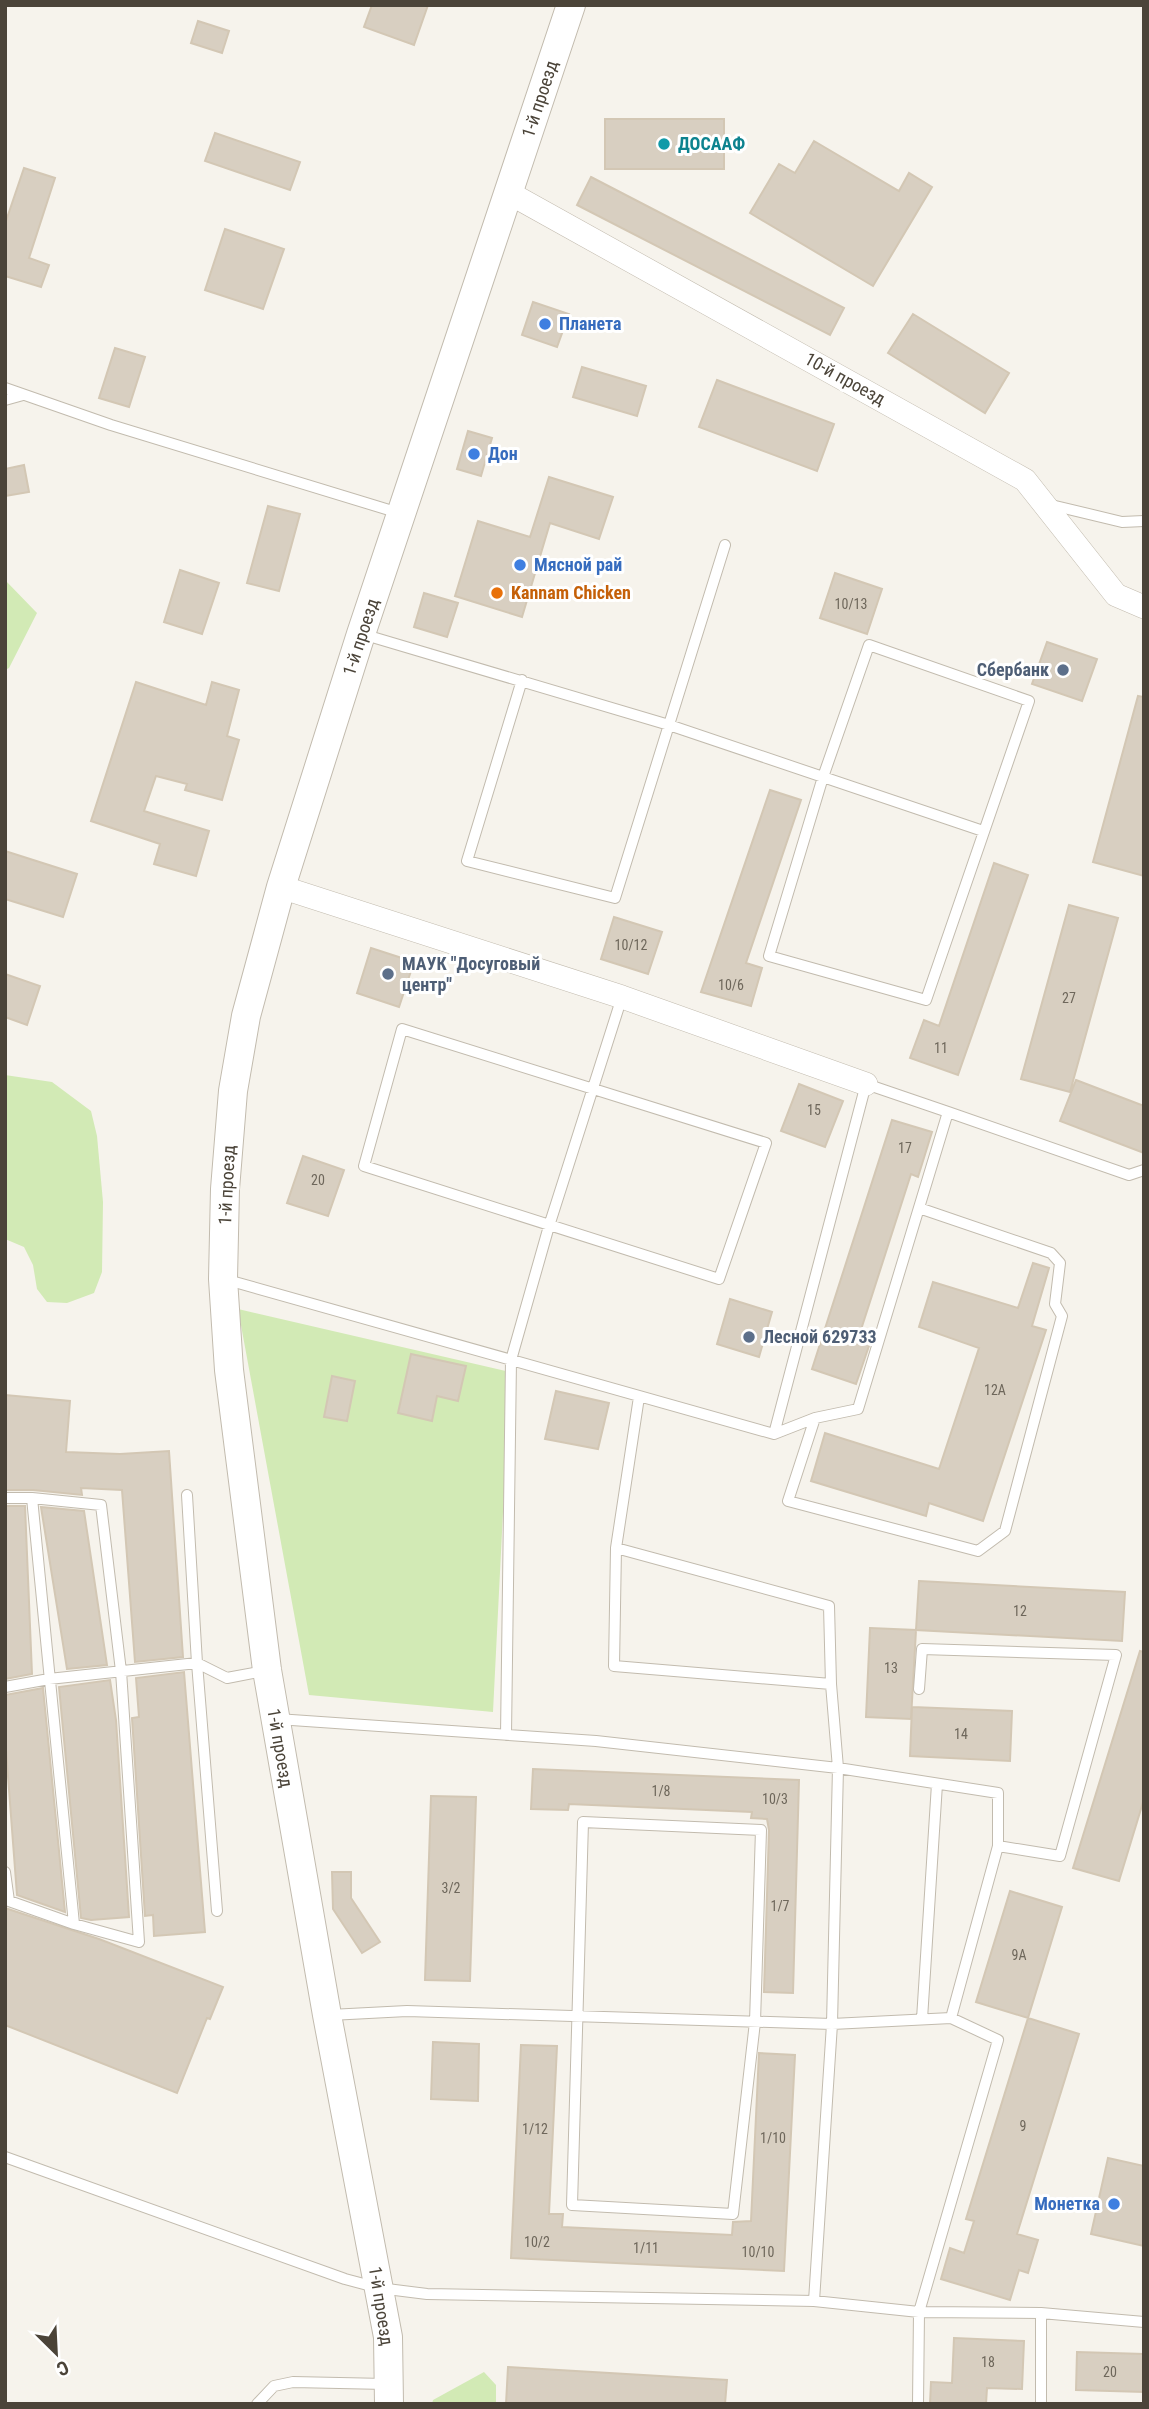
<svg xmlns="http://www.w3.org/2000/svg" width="1149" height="2409" font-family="'Roboto Condensed',sans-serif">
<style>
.green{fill:#d2eab5}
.building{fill:#d8cfc1;stroke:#d3c7b4;stroke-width:2}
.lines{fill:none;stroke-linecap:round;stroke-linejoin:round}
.service-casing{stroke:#c2bbae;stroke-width:12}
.minor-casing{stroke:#c2bbae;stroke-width:24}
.tertiary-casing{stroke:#c2bbae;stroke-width:30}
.service{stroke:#fff;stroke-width:10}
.minor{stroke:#fff;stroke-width:23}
.tertiary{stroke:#fff;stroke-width:28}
.culture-dot{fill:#0f9aa8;stroke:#fff;stroke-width:2.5}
.shop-dot{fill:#3f7fe0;stroke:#fff;stroke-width:2.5}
.food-dot{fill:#e8710a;stroke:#fff;stroke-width:2.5}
.service-dot{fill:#5c6f8a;stroke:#fff;stroke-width:2.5}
.labels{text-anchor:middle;stroke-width:6;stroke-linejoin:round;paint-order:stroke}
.number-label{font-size:14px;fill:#6e675b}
.street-label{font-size:18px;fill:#4b4439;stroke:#fff}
.culture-label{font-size:18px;font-weight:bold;fill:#0d838f;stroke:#fff;text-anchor:start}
.shop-label{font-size:18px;font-weight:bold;fill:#366cbe;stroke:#fff;text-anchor:start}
.food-label{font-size:18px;font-weight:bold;fill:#c56008;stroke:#fff;text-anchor:start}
.service-label{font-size:18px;font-weight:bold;fill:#4e5e75;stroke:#fff;text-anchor:start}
</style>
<rect width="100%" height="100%" fill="#f6f3ec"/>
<path class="green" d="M5 580 37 613 9 668 5 670Z
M5 1075 52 1082 91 1111 97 1136 103 1202 102 1272 94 1293 67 1303 47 1302 37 1289 33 1265 24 1247 5 1239Z
M238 1309 510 1372 493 1712 309 1695Z
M484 2372 496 2385V2404H432L433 2400Z"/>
<path class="building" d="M372 5H428L414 45 364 27Z
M198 21 229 31 222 53 191 43Z
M605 119H724V169H605Z
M215 133 300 162 290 190 205 161Z
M814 141 899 191 909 173 932 187 873 286 750 213 779 164 795 173Z
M24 168 55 178 29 258 49 265 41 287 5 276V224Z
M591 177 844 308 830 335 577 205Z
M225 229 284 249 263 309 205 290Z
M533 302 569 314 557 347 522 335Z
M913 314 1009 373 985 413 888 353Z
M115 348 145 357 129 407 99 398Z
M582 367 646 386 637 416 573 397Z
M717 380 834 424 817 471 699 427Z
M468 431 492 438 481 476 457 469Z
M24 465 29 492 5 496V469Z
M549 477 613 497 599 539 550 523 522 617 455 596 478 521 530 537Z
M268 506 300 514 279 591 247 583Z
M180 570 219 583 202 634 164 622Z
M835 573 882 589 867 634 820 618Z
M424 593 458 603 447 637 414 627Z
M1047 642 1097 659 1082 701 1032 684Z
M136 682 206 705 212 682 239 690 227 736 239 740 222 800 185 790 187 784 156 776 144 811 209 831 196 876 154 864 160 844 91 821Z
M1138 696 1144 697V876L1093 862Z
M770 790 801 800 746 963 762 968 751 1006 701 992Z
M5 851 77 874 63 917 5 899Z
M994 863 1028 875 958 1075 910 1058 924 1020 939 1026Z
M1069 905 1118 918 1070 1092 1021 1079Z
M614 917 662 932 648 974 601 959Z
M371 948 414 962 399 1007 357 993Z
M5 974 40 986 27 1025 5 1017Z
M1076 1080 1144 1106V1153L1060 1121Z
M799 1084 843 1101 825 1147 781 1131Z
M892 1120 932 1132 918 1177 911 1174 858 1339 870 1343 856 1384 812 1369Z
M303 1156 344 1170 328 1216 287 1203Z
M1033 1263 1049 1268 1032 1326 1046 1330 983 1521 929 1503 926 1516 811 1481 825 1433 939 1469 979 1348 919 1327 933 1282 1018 1308Z
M730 1299 772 1312 759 1357 717 1344Z
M411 1354 466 1366 458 1401 437 1396 432 1421 398 1413Z
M332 1376 355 1381 347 1421 324 1417Z
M556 1391 609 1403 598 1449 545 1439Z
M5 1395 70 1401 66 1452 120 1454 169 1451 183 1657 135 1662 122 1490 81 1488 82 1495 33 1490H5Z
M5 1506H25L32 1674 5 1679Z
M41 1507 84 1511 107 1665 67 1669Z
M919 1581 1125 1592 1122 1641 916 1630Z
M870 1628 916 1630 911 1719 866 1717Z
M1140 1651 1144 1652V1799L1119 1881 1073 1868Z
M184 1672 205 1932 154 1936 153 1915 145 1916 132 1718 139 1717 136 1678Z
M110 1680 116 1720 129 1917 91 1920 81 1918 59 1687Z
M43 1688 65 1912 17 1895 5 1737V1695Z
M912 1707 1012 1711 1010 1761 910 1756Z
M533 1769 799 1780 793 1993 764 1992 769 1830 767 1819 751 1818 752 1812 569 1804 568 1810 531 1809Z
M431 1796 476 1797 470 1981 425 1980Z
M332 1872H351V1898L380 1942 362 1953 333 1909Z
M1010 1891 1062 1907 1028 2018 976 2002Z
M5 1908 99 1939 223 1987 210 2019 207 2018 177 2093 5 2025Z
M1028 2018 1079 2034 1017 2234 1038 2240 1028 2273 1019 2270 1010 2300 941 2279 950 2248 964 2253 974 2221 966 2219Z
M433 2042 479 2044 478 2101 431 2099Z
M521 2045 557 2046 549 2214H563L562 2227 732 2235 733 2222 751 2221 759 2053 795 2055 784 2271 511 2258Z
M1108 2158 1144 2166V2246L1091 2234Z
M954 2338 1024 2341 1022 2389 987 2388 986 2404H930L931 2382 952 2383Z
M1077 2352 1144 2354V2392L1076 2390Z
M508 2367 727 2380 725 2404H506Z"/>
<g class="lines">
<defs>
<path id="service" d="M5 388 111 425 399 513
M5 400 23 395
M1047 504 1122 522 1144 521
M362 634 669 725 983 831
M869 645 1029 701 926 1000 769 956 823 777Z
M522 680 467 861 615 898 725 545
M402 1029 766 1143 719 1279 364 1166Z
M224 1279 774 1434 815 1418 858 1409 948 1112 1129 1175 1144 1170
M639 1397 616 1548 614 1666 831 1684
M815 1418 788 1501 978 1551 1005 1531 1062 1316 1055 1304 1060 1263 1051 1253 919 1208
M774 1434 866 1084 948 1112
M187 1495 197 1663 217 1911
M5 1498H32L101 1505 121 1671 139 1942 74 1924 9 1901 5 1872
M32 1498 74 1924
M616 1548 829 1606 831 1684 838 1768 832 2024 814 2301
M5 1687 49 1679 197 1663 227 1678 264 1671
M919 1689 922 1649 1116 1655 1060 1856 998 1846
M277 1719 596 1741 838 1768 998 1793V1846L951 2018
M506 1735 511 1360 549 1226 622 997
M583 1822 761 1830 755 2022 733 2214 572 2205Z
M330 2015 407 2011 832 2024 951 2018 998 2040 919 2312 918 2404
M922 2019 937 1784
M5 2157 345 2279 379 2288 427 2294 814 2301 919 2312 1041 2313 1144 2322
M1041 2313V2404
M257 2404 274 2386 293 2382 386 2384"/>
<path id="minor" d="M509 193 1025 480 1116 595 1144 607
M281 887 622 997 866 1084"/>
<path id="tertiary" d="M389 2404 388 2337 327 2015 267 1670 229 1370 223 1279 225 1189 233 1091 246 1016 281 887 361 634 571 5"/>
</defs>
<use href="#service" class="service-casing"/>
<use href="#minor" class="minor-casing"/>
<use href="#tertiary" class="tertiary-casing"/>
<use href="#service" class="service"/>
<use href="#minor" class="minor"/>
<use href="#tertiary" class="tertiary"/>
</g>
<circle class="culture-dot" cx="664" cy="144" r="7"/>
<g class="shop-dot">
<circle cx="545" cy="324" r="7"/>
<circle cx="474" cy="454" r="7"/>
<circle cx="520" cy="565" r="7"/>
<circle cx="1114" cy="2204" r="7"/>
</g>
<circle class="food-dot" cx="497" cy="593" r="7"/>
<g class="service-dot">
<circle cx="1063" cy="670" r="7"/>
<circle cx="388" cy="974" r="7"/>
<circle cx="749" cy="1337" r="7"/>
</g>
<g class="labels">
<g class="number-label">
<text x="851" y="609">10/13</text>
<text x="631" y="950">10/12</text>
<text x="731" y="990">10/6</text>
<text x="1069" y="1003">27</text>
<text x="941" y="1053">11</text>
<text x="814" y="1115">15</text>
<text x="905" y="1153">17</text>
<text x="318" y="1185">20</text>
<text x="995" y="1395">12А</text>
<text x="1020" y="1616">12</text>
<text x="891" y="1673">13</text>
<text x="961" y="1739">14</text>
<text x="661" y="1796">1/8</text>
<text x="775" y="1804">10/3</text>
<text x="451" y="1893">3/2</text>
<text x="780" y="1911">1/7</text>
<text x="1019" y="1960">9А</text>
<text x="1023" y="2131">9</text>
<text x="535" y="2134">1/12</text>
<text x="773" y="2143">1/10</text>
<text x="537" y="2247">10/2</text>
<text x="646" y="2253">1/11</text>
<text x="758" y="2257">10/10</text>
<text x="988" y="2367">18</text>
<text x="1110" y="2377">20</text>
</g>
<g class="street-label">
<text transform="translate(540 99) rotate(-72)" y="6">1-й проезд</text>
<text transform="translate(845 379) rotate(29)" y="6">10-й проезд</text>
<text transform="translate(361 637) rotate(-72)" y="6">1-й проезд</text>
<text transform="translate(227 1185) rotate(-87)" y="6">1-й проезд</text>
<text transform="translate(280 1748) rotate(80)" y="6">1-й проезд</text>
<text transform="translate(381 2306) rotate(81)" y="6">1-й проезд</text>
</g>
<g class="culture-label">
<text x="678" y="150">ДОСААФ</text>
</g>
<g class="shop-label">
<text x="559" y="330">Планета</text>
<text x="488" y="460">Дон</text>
<text x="534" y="571">Мясной рай</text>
<text x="1100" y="2210" text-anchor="end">Монетка</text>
</g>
<g class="food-label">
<text x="511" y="599">Kannam Chicken</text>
</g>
<g class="service-label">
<text x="1049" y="676" text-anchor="end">Сбербанк</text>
<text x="402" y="970">МАУК "Досуговый<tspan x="402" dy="21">центр"</tspan></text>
<text x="763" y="1343">Лесной 629733</text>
</g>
</g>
<rect width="1149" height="2409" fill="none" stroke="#4b4439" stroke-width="14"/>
<g transform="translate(56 2353) rotate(156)" stroke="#ffffff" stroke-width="5" paint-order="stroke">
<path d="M0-5L12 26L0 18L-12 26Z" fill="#4b4439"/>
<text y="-10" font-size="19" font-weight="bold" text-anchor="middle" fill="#4b4439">С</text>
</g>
</svg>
